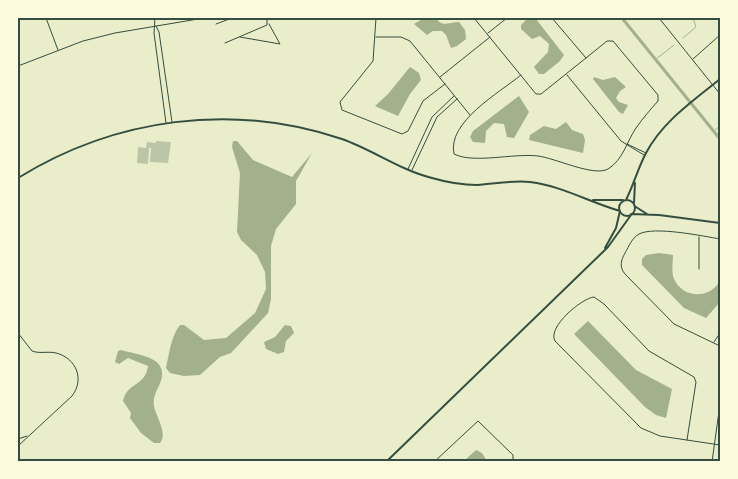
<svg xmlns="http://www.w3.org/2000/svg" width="738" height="479" font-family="'DM Sans',sans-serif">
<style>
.water{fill:#a3b18a}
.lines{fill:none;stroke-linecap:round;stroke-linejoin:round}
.stream{stroke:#a3b18a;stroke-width:1}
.canal{stroke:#a3b18a;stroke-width:3}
.building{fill:#bcc5a7}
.minor{stroke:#344e41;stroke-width:1}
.tertiary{stroke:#344e41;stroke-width:2}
.neatline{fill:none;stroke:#344e41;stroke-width:2}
</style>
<rect width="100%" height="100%" fill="#e9edc9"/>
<path class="water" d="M424 18H436C442 28 449 22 459 22L465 30 466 39 457 46 451 48 446 35 442 31H433L427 35 414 24Z
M528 18 536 19 564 55 560 61 544 74H539L534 67 548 52 549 44 540 36 532 39 521 29V25Z
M410 67 419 73 421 80 410 94 398 116 375 106 388 94Z
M594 77 603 80 615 77 626 87 620 91 616 98 619 102 628 105 623 114 619 112 593 79Z
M519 96 529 112 514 138 507 137 504 124 494 123 486 131 485 143 473 142 470 137 473 131Z
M566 122 572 130 583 134 585 140 583 153 529 140 530 135 544 126 556 129Z
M233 141H237L253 160 292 177 312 153 296 181V204L276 229 271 246V299L268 313 231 353 220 357 200 375 184 376 170 373 166 368C169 354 171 336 180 325H184L204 340 226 338 255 313 266 289 265 272 257 255 241 240 237 232 240 173 232 147Z
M659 253 673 255C673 263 671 271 674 279 683 299 710 299 720 281V302L706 318 684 308 642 265V259L646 255Z
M588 321 636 370 672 389 666 418 656 415 645 407 574 334Z
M285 325 291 326 294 333 286 341 284 352 278 354 266 349 264 342 275 337Z
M121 350C131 353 155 356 160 366 168 381 151 391 154 406 156 417 168 433 160 443H154L141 433 130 418 131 413 123 401C127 382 145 387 148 366L128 358 119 364 115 362 118 351Z
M476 450 482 453 487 461H464Z"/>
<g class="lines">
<path class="stream" d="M683 38 696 27 693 18
M656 59 674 45
M714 131 720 126"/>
<path class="canal" d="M622 18 720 139"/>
</g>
<path class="building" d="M156 141 171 142 168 163 150 162 151 148H149L148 164 137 163 138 147 146 148 147 142 156 143Z"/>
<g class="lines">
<path class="minor" d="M46 18 58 50
M155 18 154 33 166 123
M376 18 373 61 340 102 342 110 402 134 408 131 423 101 445 84
M474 18 536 94H541L586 58
M659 18 720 94
M216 24 232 18
M156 26 159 32 172 122
M488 33 507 18
M240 37 280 44 269 24
M376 37H401L410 41 470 115
M225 43 267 25V18
M693 59 720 35
M18 66 83 41 115 33 204 18
M521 75C499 93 447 122 454 154 474 164 513 153 538 156 555 158 594 177 608 169 623 160 627 141 636 128 643 118 650 110 658 101V95L613 41H607L586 58 552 18
M567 75 621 141 644 155
M440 77 490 37
M627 144 646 153
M408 169 432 117 454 96
M412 170 437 117 457 99
M699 237V269
M720 239C703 236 654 226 639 234 632 238 629 246 625 253 621 260 619 267 625 274L674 324 720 346
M18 333 32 351C40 354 48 351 56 353 76 358 85 379 72 396L18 446
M714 342 720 333
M18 439 27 436
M687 440 696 382 694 377 649 351 604 304 594 297C582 298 547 327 555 341L641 428 660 436 720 445
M434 462 478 421 513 455V462
M712 462 720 404"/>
<path class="tertiary" d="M18 178C115 118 232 102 342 139 373 150 400 170 432 178 446 182 462 185 477 185 495 184 512 180 530 182 562 186 589 202 620 211
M619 208a8 8 0 1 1 16 0a8 8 0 1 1-16 0Z
M593 200H623
M626 200C634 184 638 168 646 153 663 121 693 101 720 79
M634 203 635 183
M636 207 647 214
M631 214 659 215 720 223
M605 248 616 228 620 211
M386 462 608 247 631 215"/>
</g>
<rect width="738" height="479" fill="none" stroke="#fefae0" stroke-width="38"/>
<rect x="19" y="19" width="700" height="441" class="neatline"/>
</svg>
